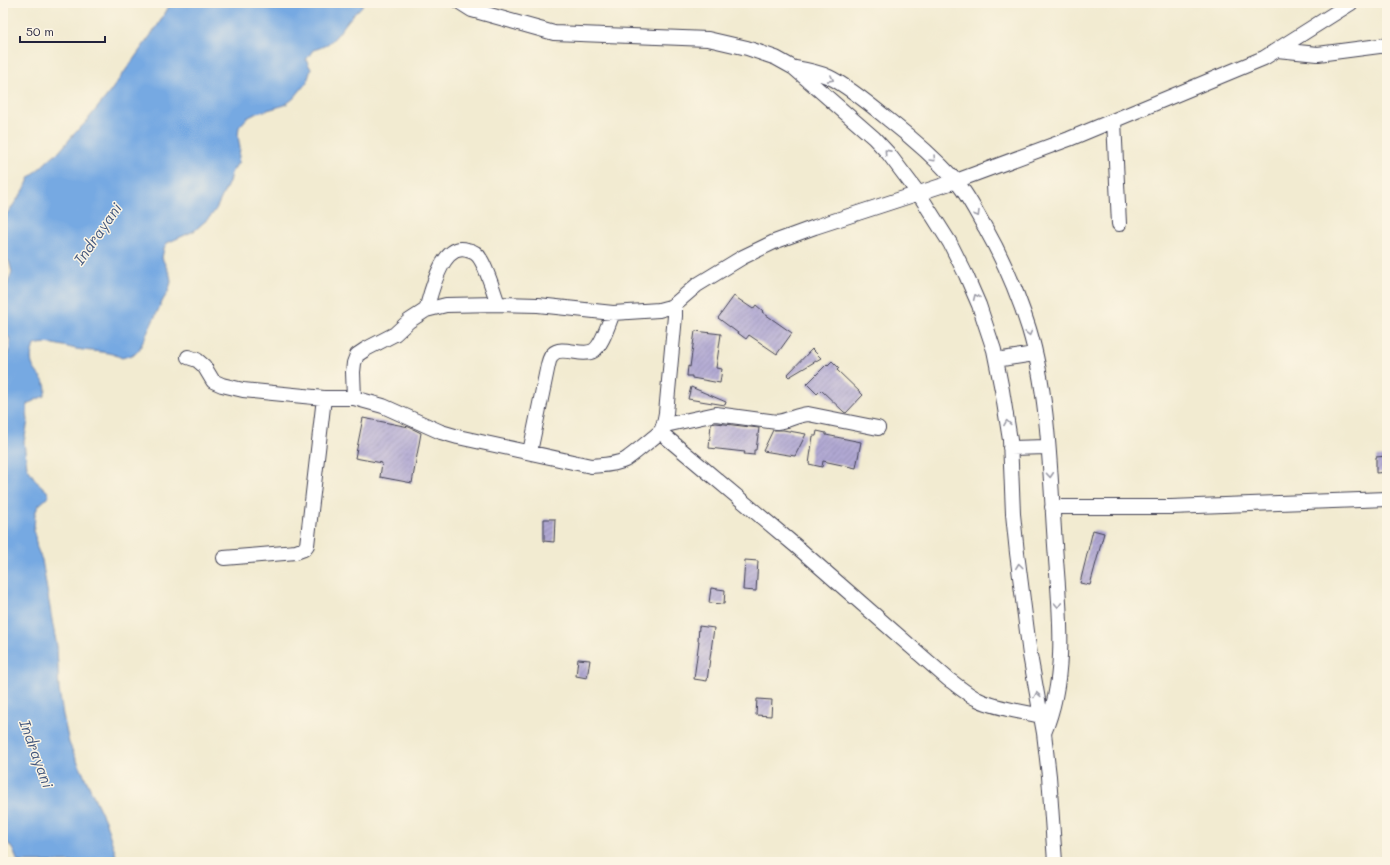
<svg xmlns="http://www.w3.org/2000/svg" width="1390" height="865" font-family="Mali,sans-serif">
<style>
.water{fill:#76a9e2;stroke:#4c668e}
.building{fill:url(#building-hatch)}
.lines{fill:none;stroke-linecap:round;stroke-linejoin:round}
.minor-casing{stroke:#414052;stroke-width:16}
.minor{stroke:#fff;stroke-width:14}
.oneway{stroke:#9c9ca7}
.labels{text-anchor:middle;stroke-width:3;stroke-linejoin:round;paint-order:stroke}
.water-label{font-size:15px;font-style:italic;fill:#44587e;stroke:#fcf5e5}
</style>
<defs>
<pattern id="building-hatch" width="6" height="6" patternUnits="userSpaceOnUse"><rect width="6" height="6" fill="#b0a8d3"/><path d="M-1 1l2-2M0 6l6-6M5 7l2-2" fill="none" stroke="#8f88ac"/></pattern>
</defs>
<rect width="100%" height="100%" fill="#fcf5e5"/>
<filter id="ink" filterUnits="userSpaceOnUse"><feTurbulence type="fractalNoise" baseFrequency=".025" numOctaves="2"/><feDisplacementMap in="SourceGraphic" scale="8" xChannelSelector="R" yChannelSelector="G"/><feConvolveMatrix kernelMatrix="1 2 1 2 8 2 1 2 1" color-interpolation-filters="sRGB"/></filter>
<filter id="wash" filterUnits="userSpaceOnUse"><feTurbulence type="fractalNoise" baseFrequency=".012" numOctaves="4" result="noise"/><feDisplacementMap in="SourceGraphic" scale="16" xChannelSelector="R" yChannelSelector="G"/><feGaussianBlur stdDeviation="0.9" result="paint"/><feColorMatrix in="noise" values="0 0 0 0 0 0 0 0 0 0 0 0 0 0 0 0 0 1.4 0 .05"/><feComposite in="paint" operator="in"/></filter>
<g filter="url(#wash)">
<rect width="100%" height="100%" fill="#f2ebd1"/>
<path class="water" d="M171 3H364C361 8 357 11 353 15 339 30 335 45 313 50L306 60 311 69 307 82 294 98 285 105 257 113 247 118 239 127 238 136 240 148 238 163 231 173 229 182 216 209 211 216 194 231 167 243 164 248 162 258 170 275 171 282 168 292 163 300 139 350 135 354 122 358C109 351 97 352 83 350 66 348 50 340 34 345 32 351 30 357 32 364 36 376 51 382 44 396L27 404V411L28 421 24 442 27 467 36 481 47 491 49 496 38 506 35 514 34 530 37 548 42 560 53 626 57 646 59 690 63 715 69 743 106 823 118 862H18L13 850 3 836V364C8 356 12 345 9 337L3 335V290L6 288 12 272 9 261 4 260 3 261V219L24 190 30 177 54 155 59 152 74 134 85 123 110 92 158 25Z"/>
<g id="blocks">
<path class="building" d="M734 296 753 309 756 305 763 311 762 312 792 333 777 354 749 335 746 339 718 318Z
M695 331 721 334 716 368 722 369 720 383 692 378V376H687L688 366 690 367Z
M812 349 821 358 789 377 787 375Z
M832 361 839 368 837 370 863 395 846 413 844 412 821 390 817 394 807 384 827 364 828 365Z
M691 387 726 402 725 405 688 399Z
M363 418 409 427 421 433 412 483 380 477 382 463 355 458Z
M716 423 759 428 756 450H754V455L744 454 745 452 709 448 711 424Z
M773 430H783L806 434 795 456 763 451Z
M817 431 826 433V435L861 442 856 468 823 461 822 467 809 464 813 436H816Z
M1387 456V472L1376 473V457Z
M544 519H555L554 542 544 541Z
M1093 530 1104 533 1090 585 1080 583Z
M745 560 758 561 756 591 743 590Z
M711 588 725 590 724 604 709 603Z
M699 626 714 628 707 681 694 679 699 641H698Z
M578 659 590 660 587 678 576 676Z
M757 699 772 700 771 716 756 715Z"/>
</g>
</g>
<g filter="url(#ink)">
<use href="#blocks" fill-opacity="0" stroke="#414052" stroke-width="1"/>
<g class="lines">
<defs>
<path id="minor" d="M461 3 472 10 554 33 708 39 747 48 776 58 794 68 874 138 888 153 919 194 950 243 966 275 979 305 994 350 1002 390 1010 440 1013 514 1017 553 1030 655 1044 733 1049 776 1055 862
M1277 50 1318 54 1387 45
M795 68C807 70 818 72 829 77 848 86 872 106 889 120 912 138 935 158 955 180 967 193 977 214 986 229 1004 261 1018 294 1029 329 1049 395 1050 475 1055 545 1059 607 1069 674 1044 733
M1114 121 1119 224
M426 310C431 293 442 242 467 250 474 251 478 254 481 260 488 272 493 290 498 304
M188 357 197 360 204 366 213 381 222 385 243 390 324 398H354L383 406 441 432 458 437 591 466C602 465 615 465 625 460 630 457 658 434 661 431 664 425 665 419 666 413L675 316V304
M996 360 1034 354
M354 398 353 372 354 363 357 355 366 349 395 334 409 321 426 310 446 305 498 304 538 305 613 313 659 310 670 307 675 304 697 285 743 257 774 242 815 227 956 181 1069 139 1264 58 1351 3
M664 424H670L716 414 777 422C788 421 796 415 808 414L878 428
M660 432 796 546 948 679C958 686 968 695 979 700 998 709 1021 711 1041 716
M1010 448 1047 447
M530 452 548 365C549 361 550 356 553 354 561 345 582 357 593 351 602 346 609 322 613 313
M1052 507H1171L1387 499
M224 558 296 552 304 549 307 545 324 398"/>
</defs>
<use href="#minor" class="minor-casing"/>
<use href="#minor" class="minor"/>
</g>
<defs><path id="oneway-chevron" d="M-2-3.5L2.5 0L-2 3.5" fill="none" stroke-width="1.6" stroke-linecap="round" stroke-linejoin="round"/></defs>
<g class="oneway">
<use href="#oneway-chevron" transform="translate(831 79) rotate(28)"/>
<use href="#oneway-chevron" transform="translate(887 152) rotate(-132)"/>
<use href="#oneway-chevron" transform="translate(933 159) rotate(45)"/>
<use href="#oneway-chevron" transform="translate(977 214) rotate(59)"/>
<use href="#oneway-chevron" transform="translate(976 297) rotate(-114)"/>
<use href="#oneway-chevron" transform="translate(1029 333) rotate(76)"/>
<use href="#oneway-chevron" transform="translate(1007 423) rotate(-99)"/>
<use href="#oneway-chevron" transform="translate(1050 475) rotate(86)"/>
<use href="#oneway-chevron" transform="translate(1019 566) rotate(-97)"/>
<use href="#oneway-chevron" transform="translate(1058 605) rotate(87)"/>
<use href="#oneway-chevron" transform="translate(1037 695) rotate(-100)"/>
</g>
</g>
<g class="labels">
<g class="water-label">
<text transform="translate(98 234) rotate(-55)" y="5">Indrayani</text>
<text transform="translate(36 754) rotate(70)" y="5">Indrayani</text>
</g>
</g>
<rect width="1390" height="865" fill="none" stroke="#fcf5e5" stroke-width="16"/>
<path d="M20 36v6h85v-6" fill="none" stroke="#22223b" stroke-width="2"/>
<text x="26" y="36" font-size="12" fill="#22223b" stroke="#fcf5e5" stroke-width="3" paint-order="stroke">50 m</text>
</svg>
